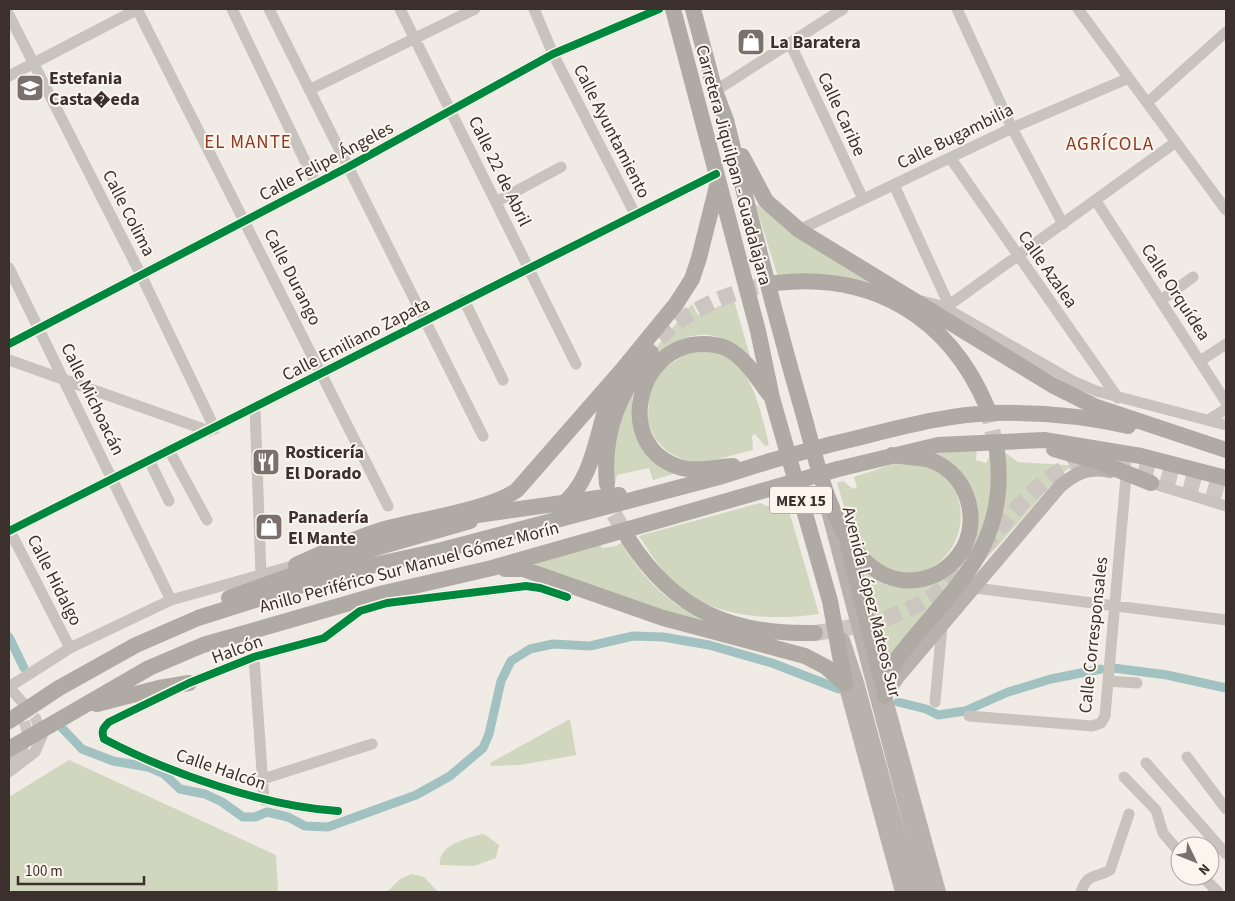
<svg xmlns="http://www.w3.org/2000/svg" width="1235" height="901" font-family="'Source Sans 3',sans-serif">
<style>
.green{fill:#d1d6bf}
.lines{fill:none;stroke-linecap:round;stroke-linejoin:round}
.canal{stroke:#a1c2c1;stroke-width:9}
.minor-tunnel{stroke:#ccc6c0;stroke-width:11;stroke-dasharray:11 5.5;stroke-linecap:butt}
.highway-tunnel{stroke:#ccc6c0;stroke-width:16;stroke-dasharray:16 8;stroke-linecap:butt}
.minor{stroke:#c9c3be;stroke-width:11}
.major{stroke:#b8b1ad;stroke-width:14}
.highway{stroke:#afaaa4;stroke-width:16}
.highway-bridge{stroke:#afaaa4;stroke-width:16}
.cycleway-casing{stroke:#fbf5ee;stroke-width:11}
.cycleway{stroke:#00873e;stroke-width:8}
.labels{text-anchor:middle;stroke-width:4;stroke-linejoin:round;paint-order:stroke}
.shield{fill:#fbf5ee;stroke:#756b66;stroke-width:1}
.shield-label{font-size:16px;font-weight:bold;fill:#3b302b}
.poi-label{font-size:18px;font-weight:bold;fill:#3b302b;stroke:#fbf5ee;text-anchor:start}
.street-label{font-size:18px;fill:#3b302b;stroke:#fbf5ee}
.neighbourhood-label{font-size:19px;letter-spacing:1px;fill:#8c3b22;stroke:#fbf5ee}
</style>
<rect width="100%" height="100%" fill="#f0ebe5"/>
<path class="green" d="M755 204 891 294 778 277Z
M734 300 751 360C738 349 727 337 709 335 665 331 618 384 636 427 640 438 667 463 676 473L653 480 649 468 617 475 615 484 613 476 615 420 647 359 692 304 698 315Z
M707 351C713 352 721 353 726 356 754 372 762 416 769 445L765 446 755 434 752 436 753 450 703 463 684 460 668 452 655 439 648 422 649 387 659 371 689 352Z
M977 449 976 460 986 463 992 452C993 474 992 511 984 532 964 584 913 619 883 666L857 563C882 589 904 593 938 581L975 512 935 454Z
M1003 451 1018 462 1081 466 1068 469 1059 476 972 575Z
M902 461C913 464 930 465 939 472 981 503 958 575 905 574 899 573 892 569 887 567 882 565 873 564 869 560 854 547 843 502 837 483L843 481 853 489 857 487 854 477Z
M785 497 819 614C774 621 712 618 676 585 661 570 650 553 639 536L760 503 776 510 779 498Z
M621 543C649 587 670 604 716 627L686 619 527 564 600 544 602 548 616 546Z
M570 719 576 755 520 765 491 766 490 763Z
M69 760 276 855 278 892H12L9 887V797Z
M484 834 499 845 496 858 474 866 440 865C437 845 469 837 484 834Z
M412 874 424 877 438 892H387L400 879Z"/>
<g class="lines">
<path class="canal" d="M9 637 24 668
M1113 668 1167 675 1226 688
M898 702 926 709 938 715 965 711 1008 692 1051 679 1101 669
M61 727 82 749 113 761 148 767 164 774 180 789 205 794 222 802 243 817H255L267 812 288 817 305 826 328 827 416 795 450 776 483 748 489 734 501 681 511 661 530 649 553 644 590 646 633 636 663 637 709 645 772 663 839 689"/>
<path class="minor-tunnel" d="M23 704 36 719 42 736
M11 712 24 721 29 737 27 743"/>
<path class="highway-tunnel" d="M642 355C678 314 723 292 776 283
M987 407 997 451
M608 491 614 514 629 540
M983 548C1014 512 1046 466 1096 457L1226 492
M815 633C857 627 900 619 935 594 947 586 957 575 967 566"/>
<path class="minor" d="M137 9 388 506
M232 9 316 184
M269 9 483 436
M400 9 576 364
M534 9 553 54 635 214
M957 9 1012 128 1063 224
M1078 9 1226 210
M9 15 141 275 215 429
M790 43 863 199
M9 76 138 9
M309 90 475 9
M715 91 843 9
M1147 103 1226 32
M951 159 1118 398
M894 185 949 305
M1096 201 1226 402
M496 202 561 167
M799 230 1012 128 1129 78
M9 268 171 600
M464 300 503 380
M1161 300 1193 277
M922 301 942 306 1073 381 1096 391 1226 425
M945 308 1176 142
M9 344 348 167 553 54 659 9
M9 360 209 431
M1200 361 1226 344
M255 408 261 575
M1210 419 1226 409
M169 450 207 520
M149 460 169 501
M1151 483 1226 506
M9 529 70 648
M9 531 716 174
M975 588 1226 620
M254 657 264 800
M1108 681 1137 683
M9 687 70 648 171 600 296 565
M9 687 23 703
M935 702 942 627
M969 716 1092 726 1101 723 1105 716 1126 477
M1187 757 1226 809
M9 762 23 749
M1146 763 1226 854
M9 772 35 752 42 736
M1124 777 1156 810 1163 833 1180 853
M263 779 372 744
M338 811C266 807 169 773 104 739 101 731 103 728 109 722L189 683 254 657 324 638 360 611 387 603 526 586 540 588 567 597
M1202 876 1218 892
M1081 892C1088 872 1095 879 1110 870L1129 814"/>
<path class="major" d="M828 511 928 892
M843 640 858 686 914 892
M845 684 902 892
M939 892 885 696 898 677 1060 486C1076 473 1089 466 1110 471"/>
<path class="highway" d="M673 9 758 331 772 398 830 601 845 684
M693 9 715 91 726 120C750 216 774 313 802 409 815 455 825 506 853 547 868 568 889 583 916 580 937 578 954 565 964 547 981 513 964 469 926 459 916 457 903 457 892 455
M742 156 766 201 799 230 1052 385 1094 406 1226 450
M776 283C873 272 949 317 987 407
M832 444C885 432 941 414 996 413 1040 412 1085 416 1128 426
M1054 449 1096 461 1151 483
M733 466C714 467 694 473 676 466 614 443 637 345 702 344 711 344 720 345 728 349 746 359 757 378 769 394
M838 469 938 445 1044 440 1141 456 1226 478
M607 484C602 433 619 392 651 353
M558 508C597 481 596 425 614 385
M629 540C675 611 732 635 815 633
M848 545 884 689
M296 565C325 552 354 538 385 529 418 520 492 509 517 490L622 370 676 304 692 279 699 258 717 186
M505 569H523L663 618 805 656 826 667 845 684
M229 598 337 559 470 521
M885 696 889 673 896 660C949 590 1010 550 997 451
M97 704 159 688 189 683
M9 721 59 688 136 645 198 618 343 572 442 550 719 477 770 461
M9 749 149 668 203 645 384 593 492 568 776 487"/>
<path class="highway-bridge" d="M770 461 832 444
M776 487 838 469
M449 519 619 495"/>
<defs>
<path id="cycleway" d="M9 344 348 167 553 54 659 9
M9 531 716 174
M338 811C266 807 169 773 104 739 101 731 103 728 109 722L189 683 254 657 324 638 360 611 387 603 526 586 540 588 567 597"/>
</defs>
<use href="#cycleway" class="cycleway-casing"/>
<use href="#cycleway" class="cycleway"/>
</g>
<defs>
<symbol id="shop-square" viewBox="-11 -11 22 22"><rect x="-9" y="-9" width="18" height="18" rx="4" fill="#7a716c" stroke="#fbf5ee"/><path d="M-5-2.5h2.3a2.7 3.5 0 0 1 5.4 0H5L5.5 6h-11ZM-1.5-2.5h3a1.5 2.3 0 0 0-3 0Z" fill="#fff"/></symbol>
<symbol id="school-square" viewBox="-11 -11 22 22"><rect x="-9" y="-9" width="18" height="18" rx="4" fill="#7a716c" stroke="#fbf5ee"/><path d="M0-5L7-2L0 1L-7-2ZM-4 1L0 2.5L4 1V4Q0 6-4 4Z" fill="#fff"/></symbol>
<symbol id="restaurant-square" viewBox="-11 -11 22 22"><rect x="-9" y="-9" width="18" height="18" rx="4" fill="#7a716c" stroke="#fbf5ee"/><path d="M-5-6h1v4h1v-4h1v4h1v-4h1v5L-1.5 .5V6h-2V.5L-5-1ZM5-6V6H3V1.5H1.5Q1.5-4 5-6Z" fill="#fff"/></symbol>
</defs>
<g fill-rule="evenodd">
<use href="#shop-square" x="735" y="26" width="32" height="32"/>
<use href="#school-square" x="14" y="72" width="32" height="32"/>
<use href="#restaurant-square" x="250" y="446" width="32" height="32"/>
<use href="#shop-square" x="253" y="511" width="32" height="32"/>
</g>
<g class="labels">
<rect class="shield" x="770" y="486.5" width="62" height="27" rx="4"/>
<g class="shield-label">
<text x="801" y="506">MEX 15</text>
</g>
<g class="poi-label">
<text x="770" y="48">La Baratera</text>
<text x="49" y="84">Estefania<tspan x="49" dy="21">Casta�eda</tspan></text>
<text x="285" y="458">Rosticería<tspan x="285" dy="21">El Dorado</tspan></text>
<text x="288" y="523">Panadería<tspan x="288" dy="21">El Mante</tspan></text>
</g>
<g class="street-label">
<text transform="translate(842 114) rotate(65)" y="6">Calle Caribe</text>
<text transform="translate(612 131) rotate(63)" y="6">Calle Ayuntamiento</text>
<text transform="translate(955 136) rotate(-26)" y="6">Calle Bugambilia</text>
<text transform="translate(326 161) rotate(-28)" y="6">Calle Felipe Ángeles</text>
<text transform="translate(734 165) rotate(75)" y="6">Carretera Jiquilpan - Guadalajara</text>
<text transform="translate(500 171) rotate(64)" y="6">Calle 22 de Abril</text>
<text transform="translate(129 213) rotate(63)" y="6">Calle Colima</text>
<text transform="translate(1048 269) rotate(55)" y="6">Calle Azalea</text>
<text transform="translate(293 277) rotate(63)" y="6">Calle Durango</text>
<text transform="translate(1176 292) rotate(57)" y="6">Calle Orquídea</text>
<text transform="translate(356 339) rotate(-27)" y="6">Calle Emiliano Zapata</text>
<text transform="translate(93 399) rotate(64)" y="6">Calle Michoacán</text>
<text transform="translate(409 567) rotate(-15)" y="6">Anillo Periférico Sur Manuel Gómez Morín</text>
<text transform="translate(55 580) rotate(63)" y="6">Calle Hidalgo</text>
<text transform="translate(872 602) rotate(76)" y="6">Avenida López Mateos Sur</text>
<text transform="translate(1093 635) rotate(-84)" y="6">Calle Corresponsales</text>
<text transform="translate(237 649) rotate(-20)" y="6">Halcón</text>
<text transform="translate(221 769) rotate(19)" y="6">Calle Halcón</text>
</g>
<g class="neighbourhood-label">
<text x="248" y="148">EL MANTE</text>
<text x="1110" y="150">AGRÍCOLA</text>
</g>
</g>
<rect width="1235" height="901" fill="none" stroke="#3b302b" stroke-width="20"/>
<g transform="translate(1195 861) rotate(133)"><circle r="24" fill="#fbf5ee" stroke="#aea6a0"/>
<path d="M0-4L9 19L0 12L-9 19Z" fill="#7a716c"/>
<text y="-8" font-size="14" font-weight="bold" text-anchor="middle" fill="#3b302b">N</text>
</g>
<path d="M18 876v8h126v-8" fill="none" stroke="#3b302b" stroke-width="2.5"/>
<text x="25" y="876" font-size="15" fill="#3b302b" stroke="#fbf5ee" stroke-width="4" paint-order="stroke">100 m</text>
</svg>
